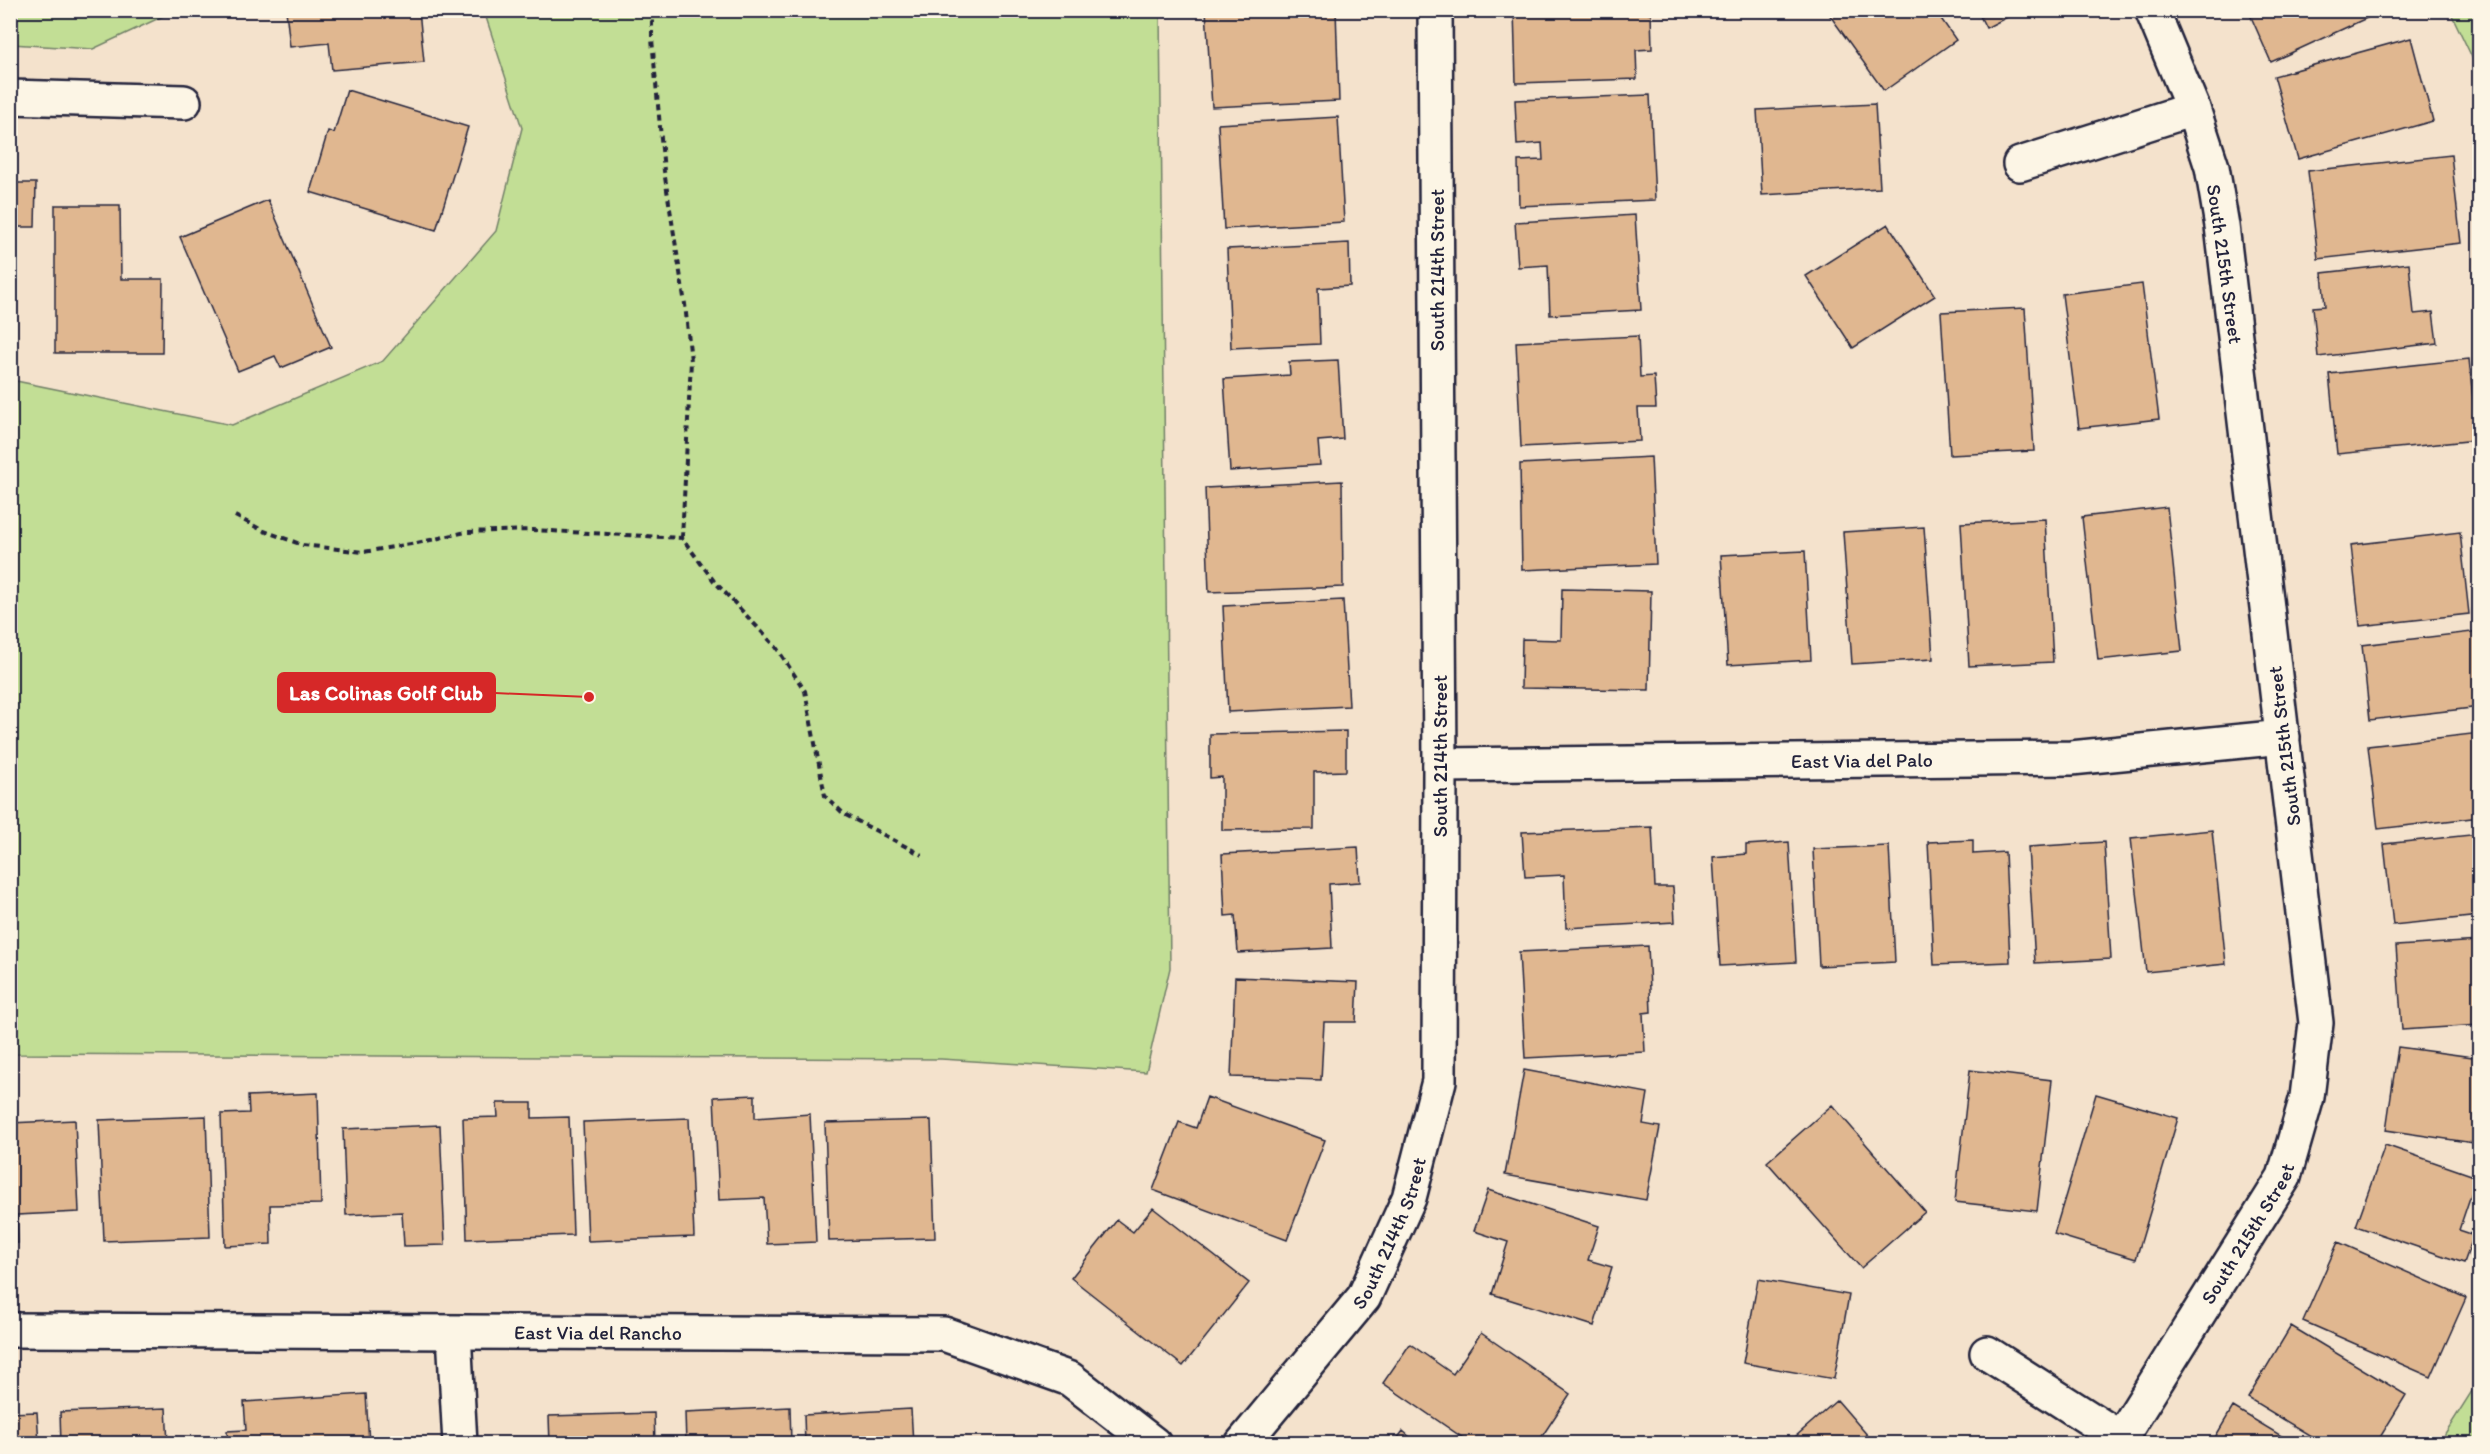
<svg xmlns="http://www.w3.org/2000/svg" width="2490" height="1454" font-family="Itim,sans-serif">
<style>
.green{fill:#c2de95;stroke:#728068;stroke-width:1.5}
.building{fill:#e0b790;stroke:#22223b;stroke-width:1.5}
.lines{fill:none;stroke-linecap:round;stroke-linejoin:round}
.street-casing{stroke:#22223b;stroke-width:38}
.path{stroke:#22223b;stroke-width:4;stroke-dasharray:6 4.5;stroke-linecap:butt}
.street{stroke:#fcf5e5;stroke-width:33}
.labels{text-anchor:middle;stroke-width:5;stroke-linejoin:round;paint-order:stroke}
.street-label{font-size:20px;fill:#22223b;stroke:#fcf5e5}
.leader{fill:none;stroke:#d62828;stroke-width:2}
.callout-dot{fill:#d62828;stroke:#fcf5e5;stroke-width:2}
.callout{fill:#d62828;stroke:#d62828;stroke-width:2}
.callout-label{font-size:21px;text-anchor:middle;font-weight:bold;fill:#fff}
</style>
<rect width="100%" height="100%" fill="#f4e2cc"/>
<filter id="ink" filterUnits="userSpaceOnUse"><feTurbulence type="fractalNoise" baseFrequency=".0167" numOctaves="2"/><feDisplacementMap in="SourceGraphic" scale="12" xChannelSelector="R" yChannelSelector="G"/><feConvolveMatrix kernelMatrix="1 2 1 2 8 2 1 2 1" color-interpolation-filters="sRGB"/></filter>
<g filter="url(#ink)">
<path class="green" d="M10 11 11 10 174 11 93 49 11 44Z
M484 11H1160L1170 968 1146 1072 941 1059 11 1054V380L232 425 383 361 496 231 522 128Z
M2450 11H2479V72Z
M2479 1380V1443H2439Z"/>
<path class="building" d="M286 10H419L424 62 332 70 329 43 290 47Z
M1206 10H1336L1339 101 1212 107Z
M1514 10H1636V13H1651L1652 49 1636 50 1637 79 1516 83Z
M1826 10H1935L1956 40 1884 91Z
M1977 10H2021L1986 28Z
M2248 10H2384L2271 62Z
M2411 38 2433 121 2298 159 2274 76Z
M347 90 468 127 436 230 310 192 328 131 334 133Z
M1650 95 1655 200 1519 206 1518 161 1543 160 1542 143 1517 145 1515 100Z
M1875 104 1880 188 1762 195 1757 110Z
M1338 117 1344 222 1224 229 1218 124Z
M2451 155 2461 243 2318 259 2308 171Z
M10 183H36L35 227H17L15 291H10Z
M268 200 331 347 281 368 275 356 238 371 180 237Z
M55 205H120L121 279H163L162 353H55Z
M1635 215 1641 310 1550 315 1548 265 1518 267 1515 222Z
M1888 224 1935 296 1853 348 1806 276Z
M1349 243 1350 286 1318 288 1320 344 1231 348 1227 249Z
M2409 263 2414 314 2433 312 2437 343 2318 357 2313 307 2325 306 2322 273Z
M2142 284 2159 419 2079 428 2062 294Z
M2025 308 2034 451 1950 455 1941 312Z
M1638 336 1640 377 1654 376 1656 408H1638L1640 441 1521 447 1516 342Z
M2469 359 2477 440 2337 454 2329 374Z
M1338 360 1343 439 1318 441 1320 465 1230 471 1224 379 1290 375 1289 362Z
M1651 457 1656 564 1522 570 1520 464Z
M1342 481 1343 587 1209 592 1205 488Z
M2167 507 2182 651 2098 660 2082 517Z
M2045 519 2053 662 1969 666 1961 523Z
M1924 527 1933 659 1852 664 1843 532Z
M2460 532 2469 614 2360 626 2351 545Z
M1805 551 1811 660 1728 665 1721 555Z
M1562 589 1651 591 1649 690 1521 688 1522 639 1561 640Z
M1343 600 1349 706 1228 712 1223 606Z
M2480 631V707L2370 720 2362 645Z
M1346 731V771L1314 772V829L1222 830V777L1210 778V734Z
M2480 733V817L2378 829 2368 746Z
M1652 827 1655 887H1673L1675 922 1566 928 1564 875 1525 877 1522 832Z
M2212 830 2226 964 2146 972 2131 838Z
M2480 834V916L2393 925 2384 844Z
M1973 840V854L2005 852 2010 962 1934 965 1928 842Z
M1789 842 1796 962 1720 966 1713 857 1746 854V845Z
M2104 842 2111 959 2035 963 2028 847Z
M1889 846 1895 962 1819 966 1813 849Z
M1358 847 1360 882 1329 884 1332 948 1238 953 1235 915 1225 916 1222 854Z
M2480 941V1025L2402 1030 2396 946Z
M1648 946 1651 1012 1643 1013 1645 1052 1525 1058 1519 952Z
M1235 977 1358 982 1356 1022H1324L1321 1080 1231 1077Z
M2398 1047 2480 1058V1144L2386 1130Z
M1524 1070 1648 1093 1643 1124 1660 1127 1646 1200 1505 1175Z
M1970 1070 2052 1080 2037 1211 1955 1202Z
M318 1093 321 1204 270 1205 271 1244 225 1246 221 1114 249 1113 248 1096Z
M2096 1094 2178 1118 2136 1259 2054 1234Z
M755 1095V1118L810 1114 816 1242 767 1244 764 1198 719 1200 714 1097Z
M1207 1097 1325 1140 1287 1240 1153 1190 1179 1122 1196 1128Z
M497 1103H532V1118L569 1117 573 1235 467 1239 463 1118 498 1117Z
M1832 1105 1925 1212 1861 1268 1767 1162Z
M206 1116 210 1237 104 1241 99 1120Z
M689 1118 694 1237 588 1241 583 1122Z
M75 1120 79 1212 17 1215 18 1243 10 1244V1123Z
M931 1120 935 1238 829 1241 825 1123Z
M440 1125 445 1245 404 1246 402 1212 346 1215 343 1129Z
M2385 1145 2477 1177 2459 1230 2474 1235 2464 1263 2356 1226Z
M1488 1190 1599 1226 1588 1260 1612 1267 1594 1326 1492 1294 1508 1242 1474 1231Z
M1153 1208 1249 1283 1183 1366 1071 1278 1117 1220 1133 1232Z
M2338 1242 2466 1298 2431 1377 2303 1321Z
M1758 1279 1849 1295 1834 1379 1743 1363Z
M2291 1326 2406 1395 2376 1444H2324L2248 1398Z
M1481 1333 1570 1394 1537 1444H1521L1515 1439 1512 1444H1472L1383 1383 1410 1344 1453 1374Z
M366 1394 369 1444H228L227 1431 246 1430 244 1402Z
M1837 1400 1875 1444H1787Z
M790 1407 791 1444H686L685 1412Z
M2233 1407 2295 1444H2211Z
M166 1408 168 1444H61L60 1412Z
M911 1409 913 1444H805L804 1415Z
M37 1412 39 1444H10V1413Z
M654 1413 655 1444H550L549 1416Z
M1403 1431 1418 1444H1393Z"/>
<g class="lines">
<defs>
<g id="street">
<path d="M10 97 184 102"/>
<path d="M2020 164 2193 109"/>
<path id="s1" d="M1440 765 2071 758 2283 737"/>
<path id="s2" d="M10 1330 944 1334 1070 1379 1154 1444"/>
<path d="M454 1333 460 1444"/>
<path d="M1987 1353 2120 1438"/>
<path id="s3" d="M1242 1444 1364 1297 1409 1198 1439 1081 1440 765 1435 10"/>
<path id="s4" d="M2117 1444 2284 1177 2307 1097 2316 1023 2222 226 2212 167 2193 109 2152 10"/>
</g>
</defs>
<use href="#street" class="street-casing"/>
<path class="path" d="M652 10V39L664 171 685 304 691 361 682 538
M235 516 264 531 303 545 363 552 417 543 466 532 532 530 682 538 714 581 776 647 805 691 825 796 844 814 922 855"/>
<use href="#street" class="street"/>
</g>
</g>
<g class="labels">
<g class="street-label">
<text transform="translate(2225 264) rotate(82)" y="7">South 215th Street</text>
<text transform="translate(1437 270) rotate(-90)" y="7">South 214th Street</text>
<text transform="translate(2284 746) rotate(-97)" y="7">South 215th Street</text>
<text transform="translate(1440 756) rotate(-90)" y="7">South 214th Street</text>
<text dy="7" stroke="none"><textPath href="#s1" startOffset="422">East Via del Palo</textPath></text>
<text dy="7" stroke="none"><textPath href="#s3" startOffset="260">South 214th Street</textPath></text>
<text dy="7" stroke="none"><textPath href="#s4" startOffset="248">South 215th Street</textPath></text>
<text dy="7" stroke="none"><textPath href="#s2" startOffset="588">East Via del Rancho</textPath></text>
</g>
</g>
<path class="leader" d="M589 697L495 693"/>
<circle class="callout-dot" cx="589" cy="697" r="6"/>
<rect class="callout" x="278" y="673" width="217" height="39" rx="6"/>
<g class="callout-label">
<text x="386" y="700">Las Colinas Golf Club</text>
</g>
<rect width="2490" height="1454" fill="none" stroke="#fcf5e5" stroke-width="36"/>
<rect x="18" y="18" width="2454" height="1418" fill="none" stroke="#22223b" stroke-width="2" filter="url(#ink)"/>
</svg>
